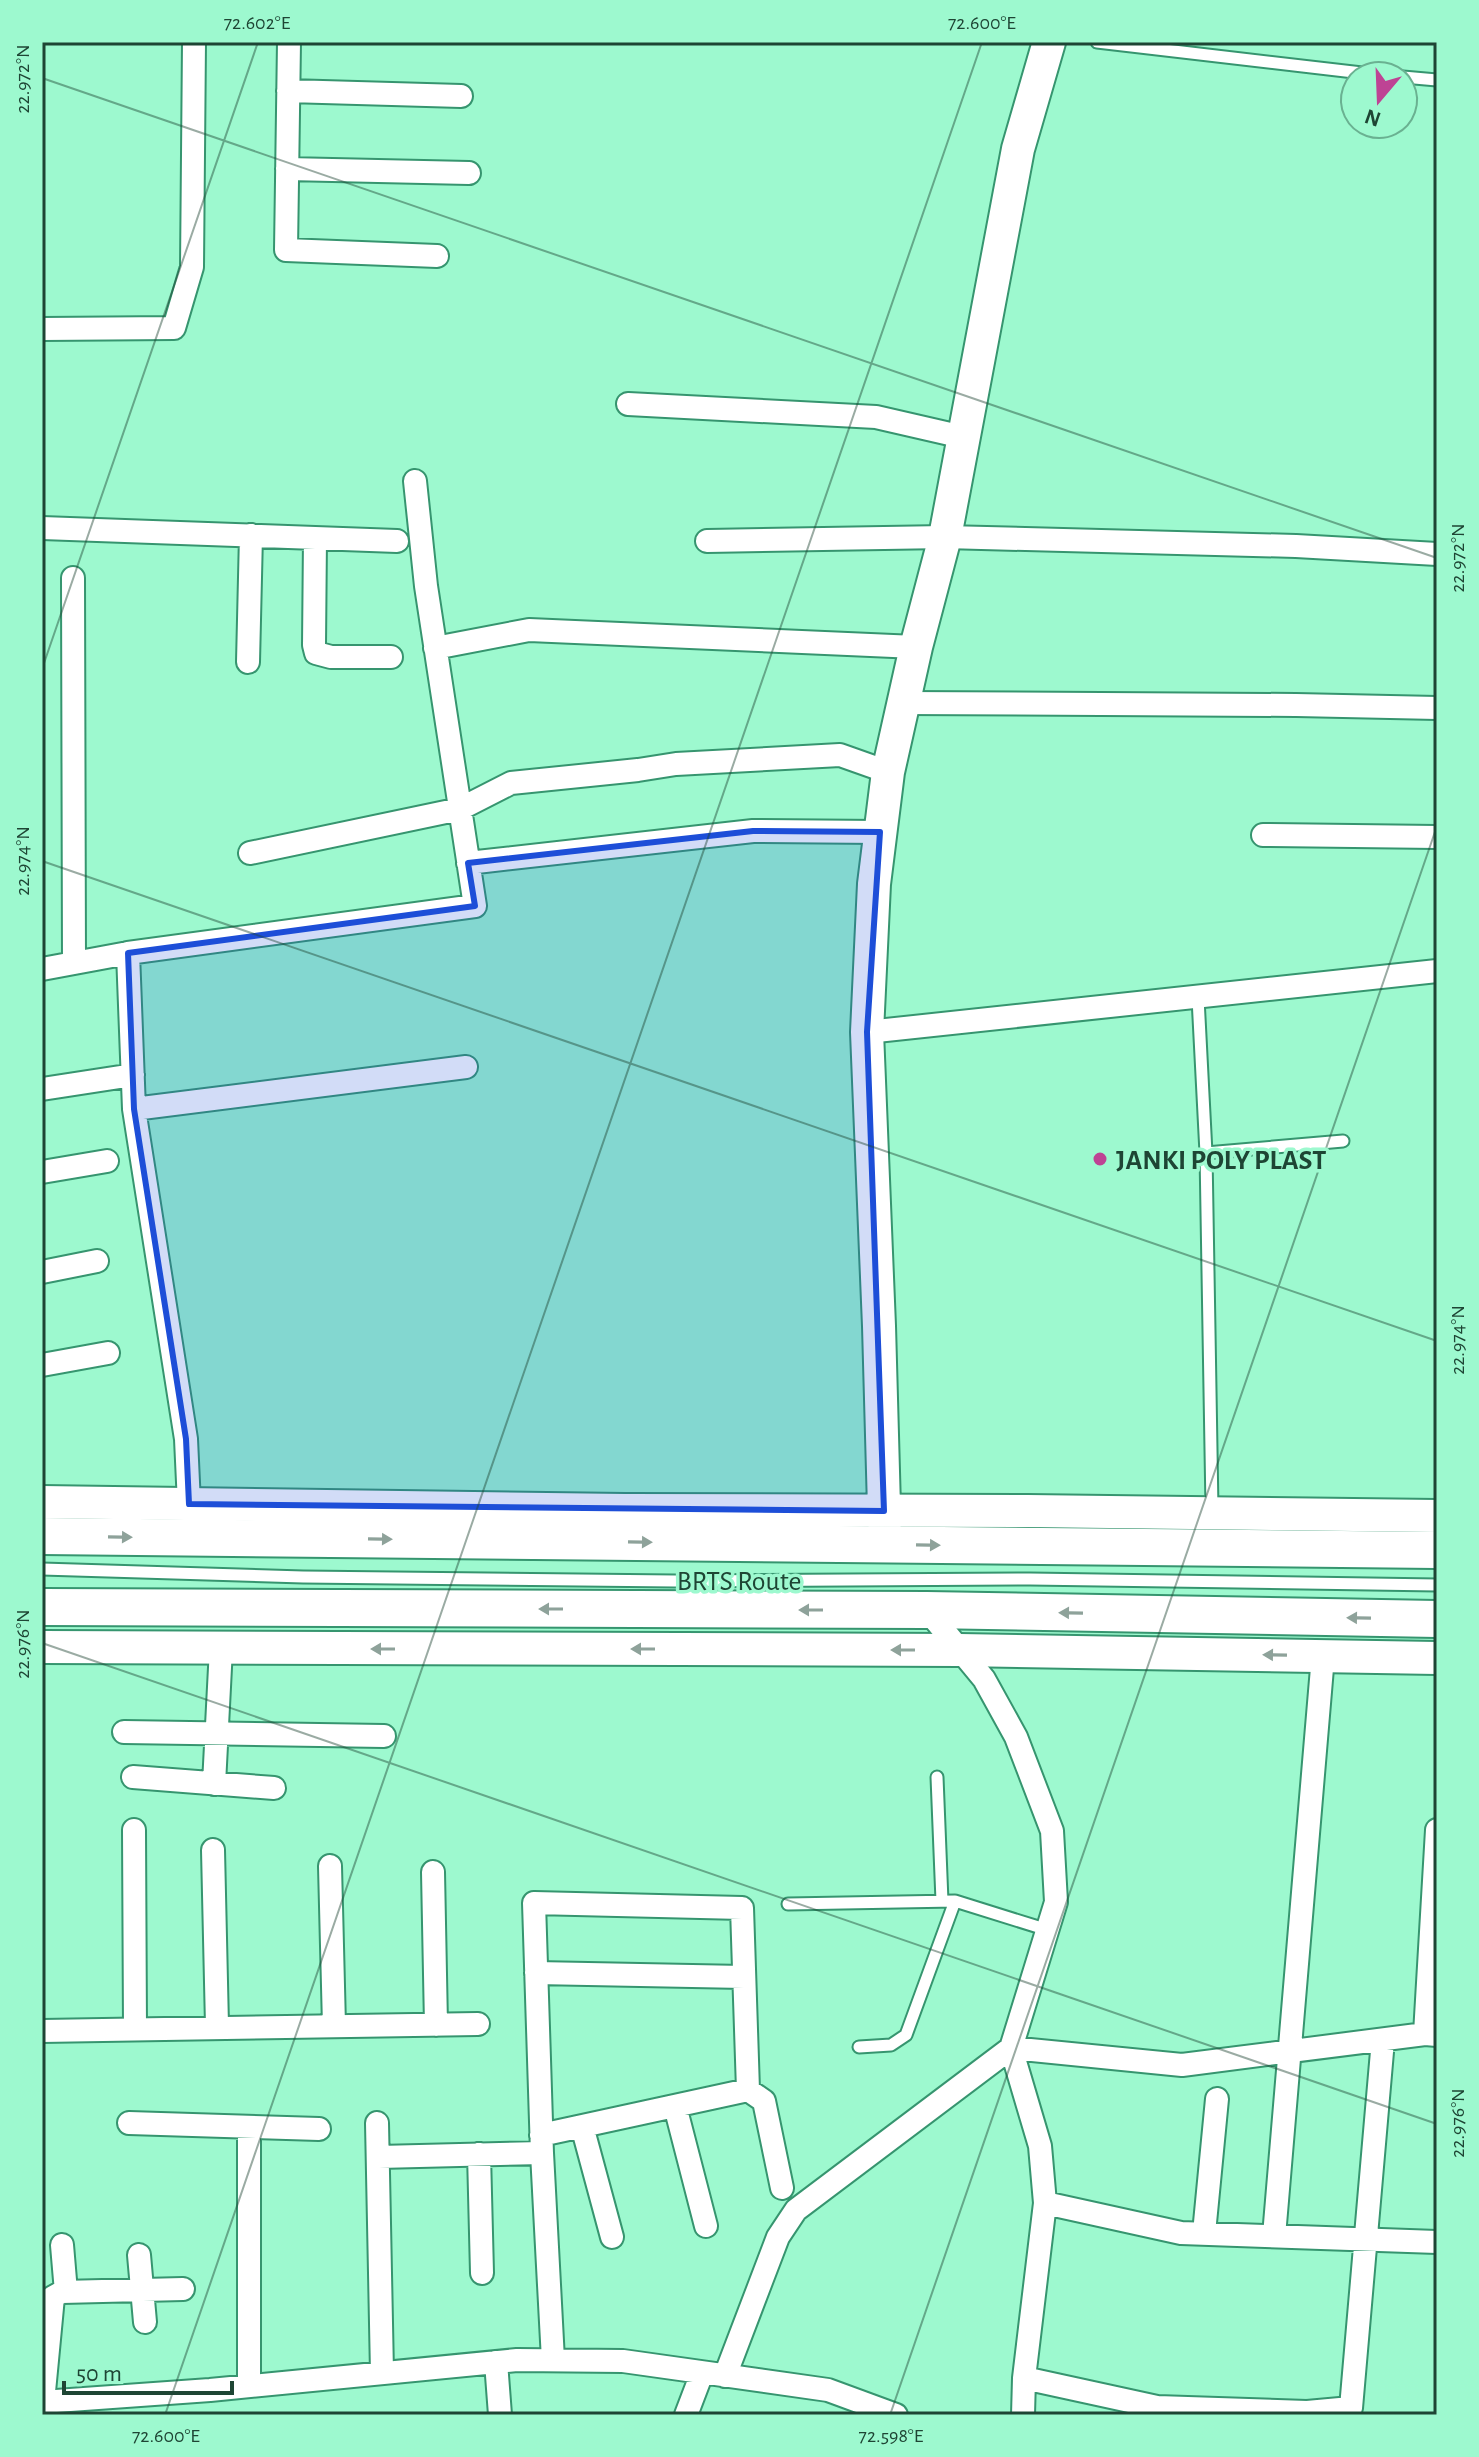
<svg xmlns="http://www.w3.org/2000/svg" width="1479" height="2457" font-family="'Alegreya Sans',sans-serif">
<style>
.lines{fill:none;stroke-linecap:round;stroke-linejoin:round}
.lane-casing{stroke:#36956f;stroke-width:15}
.street-casing{stroke:#36956f;stroke-width:26}
.secondary-casing{stroke:#36956f;stroke-width:36}
.primary-casing{stroke:#36956f;stroke-width:40}
.lane{stroke:#fff;stroke-width:11}
.street{stroke:#fff;stroke-width:22}
.secondary{stroke:#fff;stroke-width:32}
.primary{stroke:#fff;stroke-width:36}
.oneway{fill:#8ea29a}
.marked{fill:#1d4ed8;fill-opacity:0.2;stroke:#1d4ed8;stroke-width:6;stroke-linejoin:round}
.ticks{fill:none;stroke:#1e4534;stroke-width:2;stroke-opacity:0.45}
.poi-dot{fill:#be4394;stroke:#9df9cf;stroke-width:3}
.labels{text-anchor:middle;stroke-width:7;stroke-linejoin:round;paint-order:stroke}
.poi-label{font-size:28px;font-weight:bold;fill:#1e4534;stroke:#9df9cf;text-anchor:start}
.street-label{font-size:28px;fill:#1e4534;stroke:#9df9cf}
.neatline{fill:none;stroke:#1e4534;stroke-width:3}
.ticks-label{font-size:20px;text-anchor:middle;fill:#1e4534}
</style>
<rect width="100%" height="100%" fill="#9df9cf"/>
<g class="lines">
<defs>
<path id="lane" d="M1097 42 1388 76
M1403 77 1437 80
M1198 998 1206 1153
M1212 1509 1206 1153 1343 1141
M42 1569 303 1577 675 1581 1030 1579 1437 1585
M937 1777 942 1901
M788 1904 955 1901 1048 1930
M859 2047 891 2045 906 2035 955 1901"/>
<path id="street" d="M289 42 286 250 437 256
M288 91 461 96
M287 169 469 173
M42 329 174 328 192 267 194 42
M628 404 876 417 963 437
M42 528 397 541
M315 538 314 645 316 653 331 657H391
M707 541 945 537 1296 546 1437 554
M73 578 74 963
M435 648 529 630 916 647
M248 662 251 535
M903 703 1296 705 1437 708
M1263 835 1437 837
M250 853 460 809 511 783 638 770 676 764 840 755 888 772
M468 863 753 831 880 832
M128 953 475 906 426 586 415 481
M42 969 128 953 134 1109 186 1439 189 1504
M867 1032 1437 971
M42 1089 133 1075
M134 1109 466 1067
M42 1172 107 1161
M42 1272 97 1261
M42 1365 108 1353
M927 1610 984 1679 1016 1737 1052 1831 1056 1902 1011 2048 1040 2146 1045 2203 1024 2378 1023 2415
M124 1732 384 1736
M133 1777 274 1788
M214 1784 221 1648
M134 1830 135 2029
M213 1850 217 2026
M330 1866 334 2026
M433 1872 436 2025
M536 1973 744 1977
M42 2031 478 2024
M1425 2034 1437 1830
M675 2106 706 2226
M129 2123 319 2129
M377 2123 382 2373
M582 2126 612 2237
M541 2135 748 2090 764 2101 782 2188
M479 2154 482 2273
M379 2157 542 2153
M1045 2203 1181 2233 1437 2242
M1204 2233 1217 2099
M1274 2236 1323 1656
M62 2245 66 2292
M139 2255 145 2322
M553 2360 542 2153 534 1903 742 1908 748 2090
M496 2362 500 2415
M725 2376 778 2237 796 2210 1011 2048 1182 2065 1425 2034 1437 2035
M1024 2378 1157 2407 1307 2412 1351 2408 1383 2040
M249 2386V2127
M42 2402 210 2390 517 2360 623 2361 828 2390 896 2415
M43 2402 53 2297 62 2292 183 2289
M686 2415 702 2373"/>
<path id="secondary" d="M42 1502 625 1510 1028 1511 1437 1516
M885 1544 879 1326 867 1032 874 884 888 772 916 647 945 537 1018 149 1049 42
M42 1647 960 1650 1437 1658"/>
<path id="primary" d="M42 1536 1437 1550
M42 1607 927 1610 1437 1619"/>
</defs>
<use href="#lane" class="lane-casing"/>
<use href="#street" class="street-casing"/>
<use href="#secondary" class="secondary-casing"/>
<use href="#primary" class="primary-casing"/>
<use href="#lane" class="lane"/>
<use href="#street" class="street"/>
<use href="#secondary" class="secondary"/>
<use href="#primary" class="primary"/>
</g>
<defs><path id="oneway-solid" d="M-6-.8H1V-3.2L6.5 0L1 3.2V.8H-6Z" transform="scale(2)"/></defs>
<g class="oneway">
<use href="#oneway-solid" transform="translate(120 1537) rotate(1)"/>
<use href="#oneway-solid" transform="translate(380 1539) rotate(1)"/>
<use href="#oneway-solid" transform="translate(640 1542) rotate(1)"/>
<use href="#oneway-solid" transform="translate(928 1545) rotate(1)"/>
<use href="#oneway-solid" transform="translate(551 1609) rotate(-180)"/>
<use href="#oneway-solid" transform="translate(811 1610) rotate(-180)"/>
<use href="#oneway-solid" transform="translate(1071 1613) rotate(-179)"/>
<use href="#oneway-solid" transform="translate(1359 1618) rotate(-179)"/>
<use href="#oneway-solid" transform="translate(383 1649) rotate(-180)"/>
<use href="#oneway-solid" transform="translate(643 1649) rotate(-180)"/>
<use href="#oneway-solid" transform="translate(903 1650) rotate(-180)"/>
<use href="#oneway-solid" transform="translate(1275 1655) rotate(-179)"/>
</g>
<path class="marked" d="M753 831 880 832 867 1032 884 1511 189 1504 186 1439 134 1109 128 953 475 906 468 863Z"/>
<path class="ticks" d="M42 78 1437 558M42 669 258 42M42 861 1437 1341M42 1643 1437 2124M165 2415 982 42M890 2415 1437 826"/>
<circle class="poi-dot" cx="1100" cy="1159" r="8"/>
<g class="labels">
<g class="poi-label">
<text x="1116" y="1169">JANKI POLY PLAST</text>
</g>
<g class="street-label">
<text x="739" y="1590">BRTS Route</text>
</g>
</g>
<rect width="1479" height="2457" fill="none" stroke="#9df9cf" stroke-width="88"/>
<g transform="translate(1379 100) rotate(199)"><circle r="38" fill="#9df9cf" stroke="#6ab191" stroke-width="2"/>
<path d="M0-6L14 30L0 20L-14 30Z" fill="#be4394"/>
<text y="-12" font-size="22" font-weight="bold" text-anchor="middle" fill="#1e4534">N</text>
</g>
<path d="M64 2381v12h168v-12" fill="none" stroke="#1e4534" stroke-width="4"/>
<text x="76" y="2381" font-size="24" fill="#1e4534" stroke="#9df9cf" stroke-width="6" paint-order="stroke">50 m</text>
<rect x="44" y="44" width="1391" height="2369" class="neatline"/>
<g class="ticks-label">
<text x="257" y="29">72.602°E</text>
<text x="982" y="29">72.600°E</text>
<text transform="translate(22 79) rotate(-90)" y="7">22.972°N</text>
<text transform="translate(1457 558) rotate(-90)" y="7">22.972°N</text>
<text transform="translate(22 861) rotate(-90)" y="7">22.974°N</text>
<text transform="translate(1457 1340) rotate(-90)" y="7">22.974°N</text>
<text transform="translate(22 1644) rotate(-90)" y="7">22.976°N</text>
<text transform="translate(1457 2123) rotate(-90)" y="7">22.976°N</text>
<text x="166" y="2442">72.600°E</text>
<text x="891" y="2442">72.598°E</text>
</g>
</svg>
